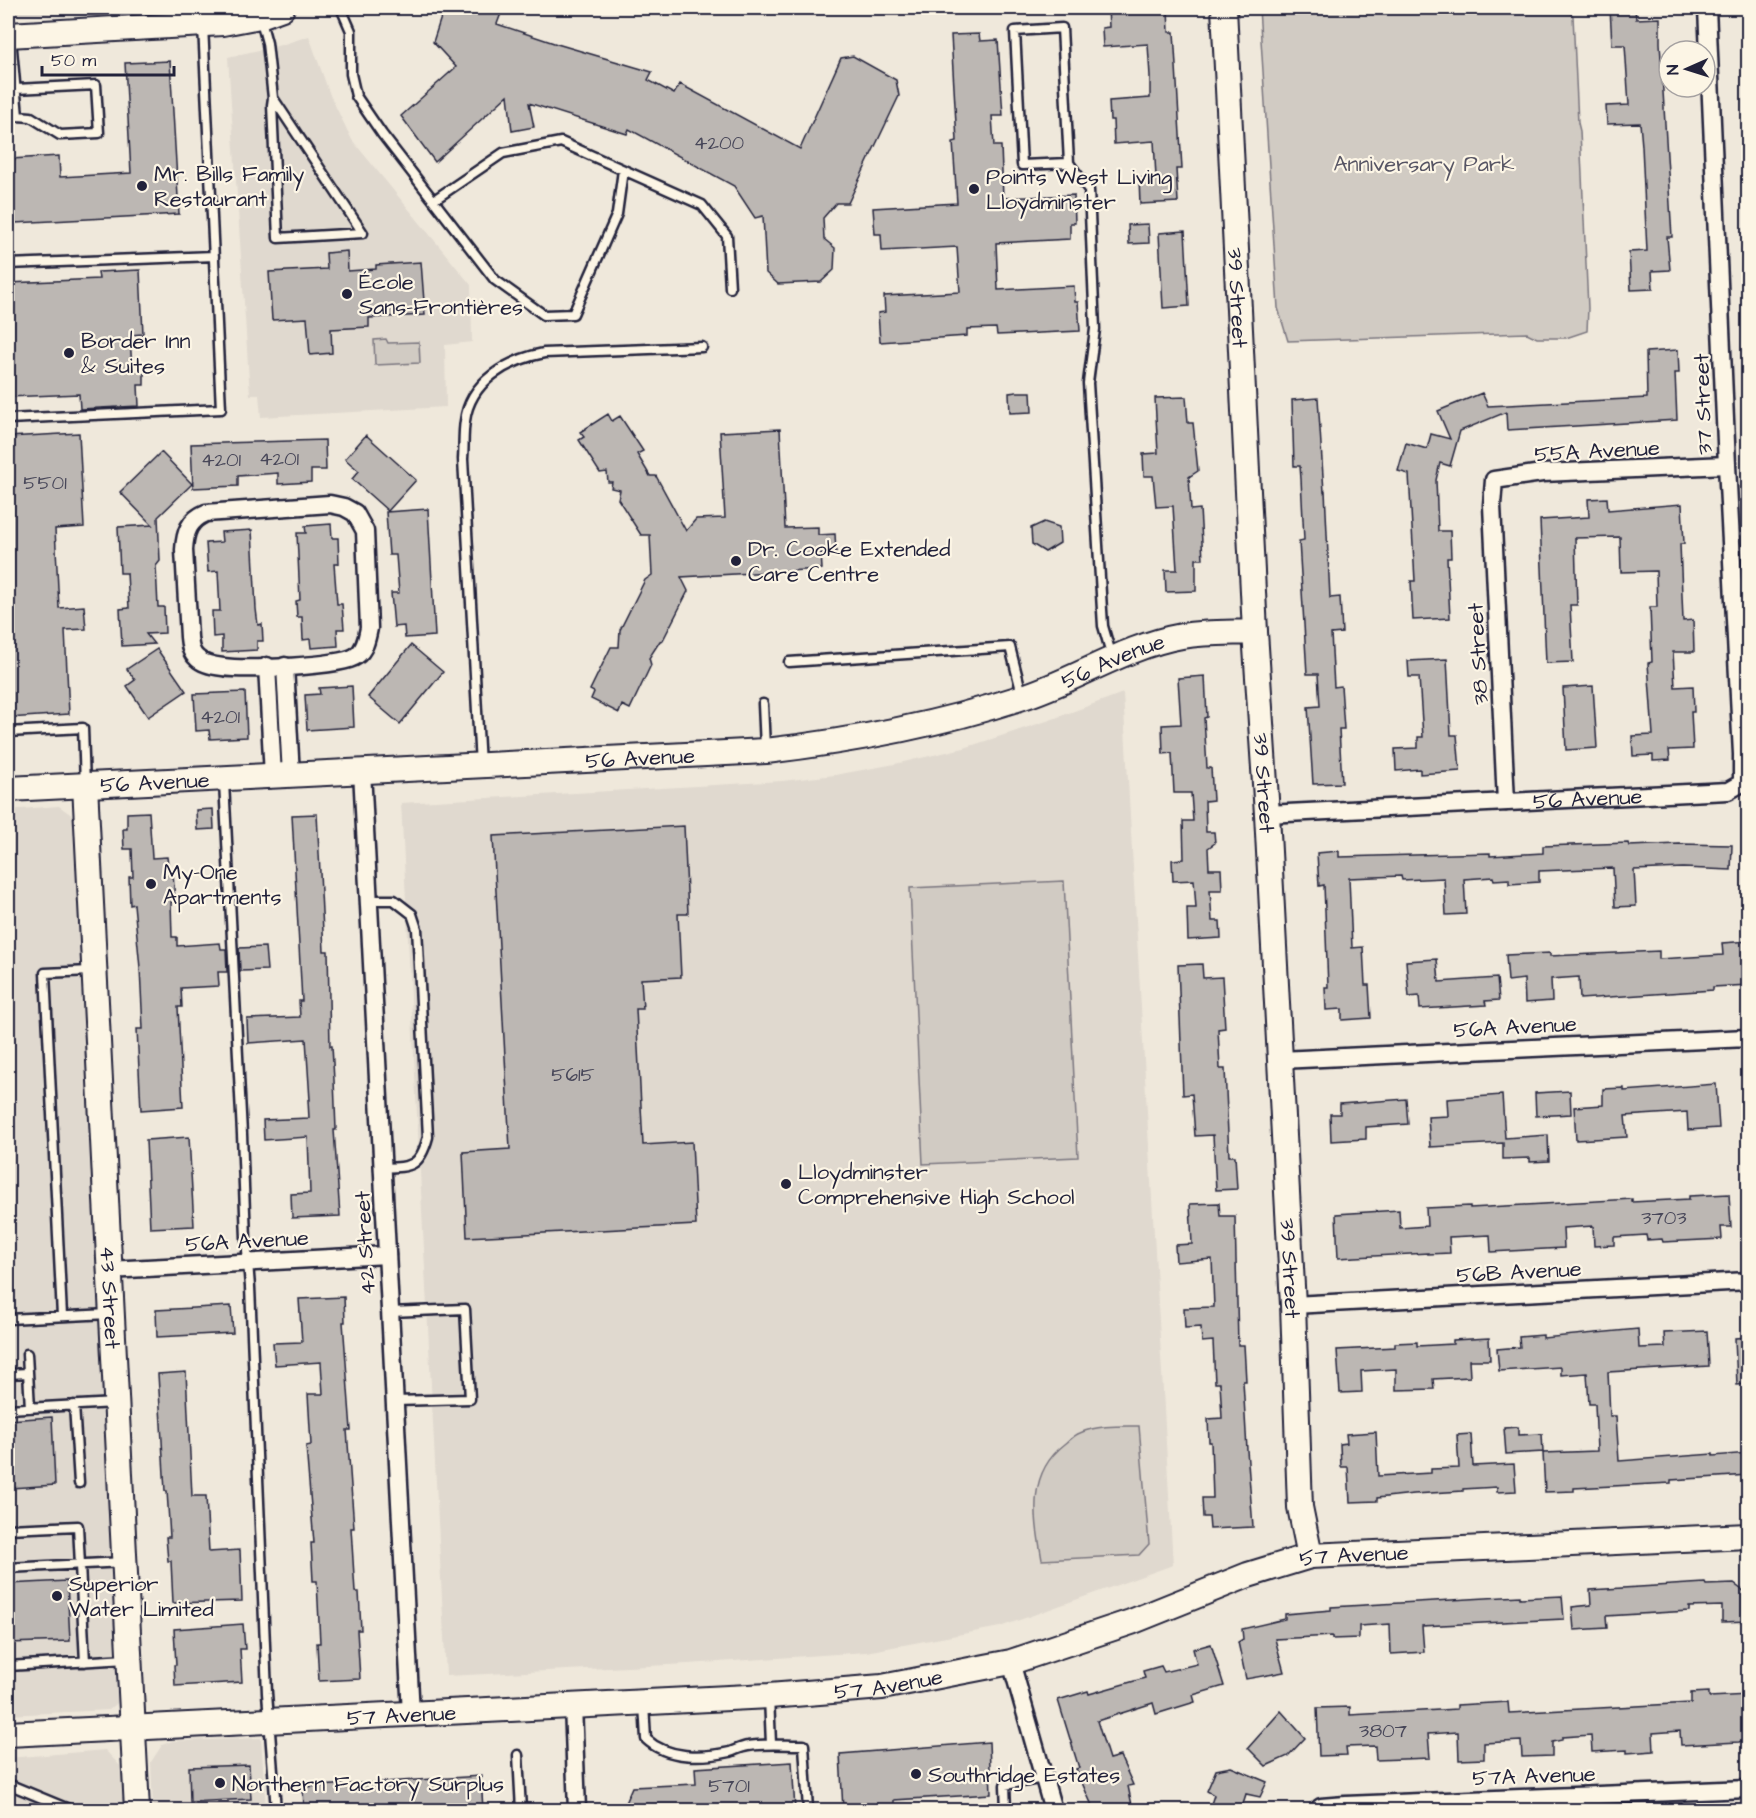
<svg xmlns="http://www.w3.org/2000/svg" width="1756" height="1818" font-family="'Architects Daughter',sans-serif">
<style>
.built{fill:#e0d9cf}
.green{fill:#d1cbc3;stroke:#7a767f;stroke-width:1.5}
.building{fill:#bcb7b3;stroke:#22223b;stroke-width:1.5}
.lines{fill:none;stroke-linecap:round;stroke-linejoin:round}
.lane-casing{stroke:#22223b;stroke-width:13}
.street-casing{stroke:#22223b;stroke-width:21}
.secondary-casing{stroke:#22223b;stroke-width:28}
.lane{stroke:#fcf5e5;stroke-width:8}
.street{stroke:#fcf5e5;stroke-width:16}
.secondary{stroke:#fcf5e5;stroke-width:24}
.poi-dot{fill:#22223b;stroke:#fcf5e5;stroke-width:2}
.labels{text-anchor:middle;stroke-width:4.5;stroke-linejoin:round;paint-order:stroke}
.number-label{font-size:20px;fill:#484759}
.park-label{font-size:22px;fill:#575564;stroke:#fcf5e5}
.poi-label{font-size:22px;fill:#22223b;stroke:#fcf5e5;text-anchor:start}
.street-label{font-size:22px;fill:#22223b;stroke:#fcf5e5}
</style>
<rect width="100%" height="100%" fill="#efe8db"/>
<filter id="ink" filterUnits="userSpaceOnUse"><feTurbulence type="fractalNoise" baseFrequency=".0167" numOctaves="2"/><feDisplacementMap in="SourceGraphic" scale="12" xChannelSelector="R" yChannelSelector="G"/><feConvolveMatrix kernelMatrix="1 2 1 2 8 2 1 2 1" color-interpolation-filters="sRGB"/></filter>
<g filter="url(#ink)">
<path class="built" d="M8 8H201L8 17Z
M309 36 330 95 352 140 471 285 472 342 445 345 446 407 261 417 259 395H250L228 57 281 45Z
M1123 693 1173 1565 1000 1627 866 1652 688 1664 446 1676 401 803 782 781 835 775 895 764 964 748 1050 720Z
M59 806 77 819 121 1700 109 1710 8 1715V810Z
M261 1738 266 1810H153L151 1762 162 1745 172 1741Z
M105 1750 123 1769 125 1810H8V1758Z"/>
<path class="green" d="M1259 8H1565L1573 16 1578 123 1580 131 1588 308 1587 331 1566 338H1537L1527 333 1288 341 1278 308Z
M386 339 388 343 419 342 420 363 375 365 374 340Z
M1064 881 1078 1157 923 1164 910 888Z
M1139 1426 1149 1544 1139 1555 1042 1560C1035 1518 1026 1474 1065 1444 1069 1441 1074 1435 1080 1433 1097 1425 1120 1426 1139 1426Z"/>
<path class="building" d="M444 8H503L497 24 557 44 652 72 648 80 674 94 680 84 800 149 841 58 853 56 896 80 899 96 848 203H836L823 218 824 239 835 248 834 270 821 282 778 284 766 273 763 216 755 218 734 186 629 129 627 134 529 103 534 127 512 131 508 95 435 162 401 116 456 67 433 42Z
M1108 8H1168L1169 32H1174L1182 169H1176L1178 202 1140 204 1139 178 1156 177 1154 141 1114 144 1113 120H1110L1109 101 1150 98V76L1148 44 1103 47 1102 28 1109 27Z
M1610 8H1635L1636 19 1660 18V43L1672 237H1667L1670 270 1652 271 1653 289 1631 290 1629 252 1647 251 1642 146 1640 123 1607 124 1606 106 1629 105 1625 45H1612Z
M979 34 980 41 998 40 1003 116H992L994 146H1001L1003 198 1074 195 1075 223H1070V239L996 243 998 290 1074 286 1075 302H1078L1080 331 997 335 996 328 967 329V336L880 342 878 313 885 312 884 296 960 292 957 247 882 251 881 234H875L873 208 957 203 953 142 957 141 951 35Z
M170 61 179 214 15 223 11 159 59 156 60 177 131 173 125 63Z
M1148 224 1149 243 1129 244 1128 225Z
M1185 231 1189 306 1163 308 1159 233Z
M347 251 348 271 376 269V265L421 262 425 315 369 318V327L331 329 332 353 310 355 307 318 272 320 269 272 327 269 326 253Z
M140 270 143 334 130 335 132 371 144 370V385H138L139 406 80 409 79 394 8 397V283L99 279 98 272Z
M1678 350 1679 373H1675L1677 420 1507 430 1506 412 1460 431 1450 466 1440 463 1436 480 1438 531H1450L1451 558H1447L1450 618 1413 620 1411 581H1415L1409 474 1398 471 1406 443 1427 449 1431 434 1450 439 1438 411 1482 393 1488 406 1647 398 1646 352Z
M1017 392H1031L1032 412 1010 413 1009 393Z
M1186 397 1188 423H1193L1198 471 1189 477 1191 510 1200 509 1203 559H1196V591L1166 592 1165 570H1177L1173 506 1156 507 1153 476H1144L1143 454 1158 453 1155 398Z
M1318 398 1324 492 1325 491 1330 598 1340 597 1342 633 1331 634 1334 687 1341 686 1344 729H1339L1342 783 1313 784 1308 707 1320 706 1318 674H1307L1299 541 1304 540 1301 479 1300 466H1294L1292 400Z
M608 414 612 421 620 416 643 451 637 454 650 476H656L686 531 696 519 725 518 720 432 780 429 785 528 818 527V535L835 534 836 552 821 553 822 569 681 577 688 591 663 640 660 641 649 658 651 665 630 709 622 705 619 713 591 699 594 692 590 690 611 647H619L620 630 645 580 652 575 650 535H641L618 499 620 490 611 488 612 482H608L607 472 600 473 579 440 584 437 580 432Z
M79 433 84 527 55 529 59 608 84 606 86 629 65 630 69 714 8 718V437Z
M366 435 416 480 388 511 352 479 359 471 345 459Z
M325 440 326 470H311V482L278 484V473L238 476V486L193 488 191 444Z
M161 452 192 484 158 517 160 561 156 566 158 607H164L165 633 146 634 154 644 122 646 120 609 129 608 127 573H120L118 527 152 525 120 492Z
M1607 498 1608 510 1682 504 1684 544H1680L1683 621 1693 620 1694 652H1673L1675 687 1693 686 1694 712H1691L1693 749 1669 750 1670 760 1653 761V755L1633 756 1632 736 1653 735 1648 663 1652 662 1650 607H1657L1656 571 1621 572 1620 537 1575 538 1577 605H1570L1573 662 1546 663 1540 520 1589 517 1588 499Z
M428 509 435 636 405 638 404 626 394 627 391 593H399L396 555H389L386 512Z
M1044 522 1059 527 1060 543 1045 552 1032 544 1031 528Z
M331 524 332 538H338L339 564H334L337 604H342L344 629H337L338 646 311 648 310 639 303 640 302 617H297L296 601 300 600 297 533H306L305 526Z
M252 530 256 609 258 625 262 624 263 641H257V650L222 652V636L213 637 212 611H220L218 571 208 572 206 543 222 542 221 532Z
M411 645 443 672 400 724 368 697Z
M157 649 186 691 148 717 127 686 135 680 127 669Z
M1447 659 1451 735H1457L1460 771 1420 774V769L1396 771 1395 749 1418 748V737H1423L1419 677H1409L1408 661Z
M1205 676 1207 717 1204 718 1207 768H1211L1213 800 1205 801 1206 832H1214L1215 843 1208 848 1209 869H1221L1222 890H1210L1212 921H1220L1221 938 1188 940 1187 908H1196L1194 880 1173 881 1172 860 1184 859 1183 821H1193L1191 793H1174L1172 753 1163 754 1162 725 1181 724 1178 678Z
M352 686 354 727 307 730 305 695 320 694 319 688Z
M1593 686 1597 748 1566 750 1563 688Z
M245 692 247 737 210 739 209 730 196 731 194 694Z
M213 809 214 829 197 830 196 810Z
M149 812 152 858 167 857 169 873H173L175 902H171L172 937H177V946L220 943 221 949H226L227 972H218L219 986 181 988 182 1007H178L183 1107 141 1110 137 1029H143L140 968 134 904 130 905 129 877H133L132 849H124L123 829H127V813Z
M317 814 324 951H328L330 1046H332L334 1080 336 1130H334L340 1216 292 1218 291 1194 310 1193 308 1137 264 1140 263 1120 309 1118 308 1100H310L306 1039 248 1043 247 1019 300 1017 299 1001H302L292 815Z
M684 826 688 914H678L681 977 641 979 643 1009H636L643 1145 692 1142 696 1225 467 1237 463 1152 510 1149 493 836Z
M1628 843 1629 846 1679 844 1732 845 1731 870 1683 868 1634 870 1636 906 1615 907 1613 868 1539 871V882L1509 884V879L1494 880 1493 877 1464 879 1466 914 1446 915 1444 878 1402 880 1401 876 1349 878 1352 948 1363 947 1365 985H1369L1371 1018 1342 1020V1009L1326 1010 1325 987H1328L1324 885 1319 886 1317 853 1339 851V857L1490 853V856L1543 853V846Z
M1749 941V985L1713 987V990L1580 999 1579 977 1551 979 1552 1001 1525 1003 1524 979 1508 981 1506 955 1550 953V956L1659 951V959L1723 955 1722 943Z
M265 947 267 970 240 971 239 948Z
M1437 959 1439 982 1497 978 1499 1000 1485 1001 1486 1005 1420 1009 1419 996 1409 997 1406 961Z
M1202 964 1203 978 1222 977 1225 1028 1218 1029 1220 1069H1225L1229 1156H1235L1237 1189 1216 1190 1213 1135 1195 1136 1192 1094 1183 1095 1178 965Z
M1716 1084 1719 1128 1688 1130 1687 1112 1625 1116 1627 1137 1576 1140 1574 1107 1603 1105V1089L1624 1088V1091Z
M1570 1091 1571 1114 1536 1116 1535 1093Z
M1502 1095 1505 1138 1548 1135 1549 1161 1530 1162V1158L1503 1159V1143L1430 1147 1428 1117 1448 1116 1447 1099Z
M1406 1099 1408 1124 1366 1127V1139L1331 1141 1330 1114H1340V1104Z
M189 1137 194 1226 150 1228 146 1140Z
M1729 1194 1731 1227H1721L1722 1239 1663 1242 1662 1239 1647 1240 1646 1235 1614 1237V1245L1594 1246 1593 1226 1563 1228 1564 1248 1491 1252 1490 1235 1449 1237 1450 1253 1428 1254V1253L1338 1258 1336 1214 1399 1210 1400 1228 1427 1226 1426 1208 1470 1206V1208L1632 1199V1202L1689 1199V1196Z
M1219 1203 1220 1216H1235L1238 1345H1244L1246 1381H1243L1247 1450 1253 1527 1210 1529 1209 1517H1203L1202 1498H1213L1211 1442H1209L1208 1419 1222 1418 1220 1383H1215L1213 1341 1202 1342 1201 1327 1185 1328 1184 1308 1214 1307 1212 1259 1176 1262 1175 1245 1192 1244 1190 1204Z
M344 1297 345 1322H343L351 1430H347L354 1528H351L355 1592H359L361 1630H357L360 1679 319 1681 317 1643H320L317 1581H313L311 1543H314L306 1446 311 1445 308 1394H323L321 1362 275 1365 273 1343 302 1342 299 1299Z
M231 1306 233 1333 157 1337 156 1310Z
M1638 1329 1639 1348 1665 1347 1664 1333 1707 1331 1709 1366 1608 1372 1610 1416H1616L1619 1461 1713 1454V1456L1749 1453V1475L1671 1480V1483L1574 1488V1491L1545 1492 1543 1453 1597 1451 1595 1404H1589L1587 1373 1561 1375V1367L1499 1371 1497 1349 1520 1347 1519 1337 1543 1335V1338Z
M1749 1337V1384L1737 1385 1735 1338Z
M1489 1338 1490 1360H1469L1470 1377 1433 1379 1434 1389 1396 1390V1369L1361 1371 1362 1392 1340 1393 1337 1350 1395 1347V1343L1417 1342V1346L1453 1344V1340Z
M186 1372 192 1496H206L209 1552 240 1550 242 1601 173 1603 171 1561H168L166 1537H170L167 1491H165L158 1374Z
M52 1417 55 1485 11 1488 8 1420Z
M1518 1427V1435L1542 1434 1543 1452 1506 1454 1504 1428Z
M1376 1432 1378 1476 1431 1473V1469L1459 1468 1457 1435 1471 1434 1473 1466 1514 1464 1516 1491 1497 1492V1487L1463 1489V1491L1414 1494 1377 1498V1501L1350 1502 1348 1467H1341L1340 1444 1347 1443 1346 1434Z
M67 1581 70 1641 8 1643V1584Z
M1705 1583 1706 1585 1734 1584 1749 1595V1621L1722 1622V1606L1689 1607V1611L1606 1616 1607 1628 1574 1630 1572 1607 1591 1605 1590 1590Z
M1520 1596V1598L1562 1596 1564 1619 1422 1626 1424 1652 1391 1654 1390 1624 1359 1626V1638L1332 1639V1636L1275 1639 1284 1672 1246 1679 1238 1642 1243 1639 1242 1629 1285 1619V1614L1331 1610V1607Z
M243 1624 245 1649H240L242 1682 175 1686 174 1665H176L174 1629Z
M1211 1644 1224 1686 1193 1695 1195 1702 1156 1714 1153 1703 1097 1721 1109 1759 1120 1756 1133 1785 1128 1786 1133 1810H1094L1076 1769 1079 1768 1058 1700 1088 1691 1089 1694 1145 1678 1143 1671 1161 1666 1164 1672 1197 1664 1193 1649Z
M1709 1692V1697L1749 1695V1738L1739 1742 1681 1745 1680 1731 1653 1733 1654 1751 1627 1753V1750L1592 1752 1591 1735 1562 1737V1740L1552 1742V1756L1522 1757 1521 1741 1484 1743V1759L1459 1760 1458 1732 1428 1734 1430 1758 1376 1760 1375 1746 1346 1747 1347 1755 1319 1756 1317 1708 1350 1707V1715L1457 1709V1705L1508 1702 1509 1713 1691 1703V1693Z
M1281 1711 1305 1738 1288 1756 1266 1766 1248 1748Z
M989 1742 991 1794 894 1800V1810H843L840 1754Z
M792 1762 795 1810H622L632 1787 696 1784 695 1768Z
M249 1765 251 1799 190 1802 189 1767Z
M1231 1767 1267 1782 1260 1797 1246 1794 1241 1810H1231L1211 1804 1214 1795 1207 1791 1216 1770Z
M481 1776 483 1810H304L303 1787Z"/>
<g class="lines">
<defs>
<path id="lane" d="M341 8 351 31V74L356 96 382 134 495 280 544 315 573 314 617 214 623 170
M260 17 267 43 273 98 272 105 278 238 363 233 273 98
M16 89 96 85 99 133 60 135 31 117 18 116
M8 117 18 116 11 38
M1069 163 1022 165 1015 31 1062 28 1069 163 1089 190 1095 329 1088 383 1103 626 1112 657
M434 200 503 153 561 142 702 205 727 236 730 288
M8 264 214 256
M8 419 221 409 203 25
M789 662 1010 647 1022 694
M763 704 765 748
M8 732 83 728 85 785
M480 765 463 459C464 446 463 433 465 421 470 381 508 360 544 353L702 347
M224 782 242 1134 246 1238 250 1287 267 1693 276 1810
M369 900H394L412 914 417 929 418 946 428 1137C420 1167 411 1167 383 1168
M390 1312 465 1309 470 1399 395 1401
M62 1316 45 973 91 971
M8 1319 109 1314
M27 1354 30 1408
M8 1374 28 1373
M74 1405 79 1483
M8 1409 115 1403
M8 1529 78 1526 85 1662
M8 1568 124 1562
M8 1666 127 1659
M769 1697 771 1744
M644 1704 646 1739C667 1759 702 1758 730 1752 736 1750 741 1747 748 1746 766 1743 785 1745 804 1745L808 1810
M518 1755 521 1810
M8 1784 71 1810
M1006 1810 1005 1785 1044 1778"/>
<g id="street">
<path d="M330 504 344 507 355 513 365 531 369 628C367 638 365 650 356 656 342 667 243 670 223 667 214 666 203 664 197 658 190 652 190 645 189 637L184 550C185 532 189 520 206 513Z"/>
<path d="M267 666 273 776"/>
<path d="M285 666 291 775"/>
<path d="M362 771 411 1714"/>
<path d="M1506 802 1492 505 1494 480 1542 473 1727 465"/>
<path id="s1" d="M1267 814 1728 791 1742 783V754L1727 465 1707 8"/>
<path d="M1280 1060 1747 1038 1748 1042"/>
<path d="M109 1270 387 1255"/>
<path d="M1293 1305 1748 1281"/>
<path d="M1011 1662 1053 1810"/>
<path d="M573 1705 577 1810"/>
<path d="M1318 1810 1321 1807 1345 1805 1748 1789"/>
</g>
<g id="secondary">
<path id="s2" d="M1224 8 1255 632 1267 814 1280 1060 1293 1305 1300 1507 1310 1556"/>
<path d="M8 35 223 23 260 16 282 8"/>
<path id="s3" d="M85 785 137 1810"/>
<path id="s4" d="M8 789 766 751C852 741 937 725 1020 698 1075 681 1125 646 1182 636 1206 632 1231 633 1255 632"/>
<path id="s5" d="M8 1734 769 1696 882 1687 1011 1662 1131 1622 1248 1575 1310 1556 1748 1536"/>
</g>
</defs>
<use href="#lane" class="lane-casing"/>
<use href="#street" class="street-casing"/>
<use href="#secondary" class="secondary-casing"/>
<use href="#lane" class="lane"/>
<use href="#street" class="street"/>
<use href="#secondary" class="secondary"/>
</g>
</g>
<g class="poi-dot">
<circle cx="142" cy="186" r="6"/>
<circle cx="974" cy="189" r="6"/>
<circle cx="347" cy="294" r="6"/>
<circle cx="69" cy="353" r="6"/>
<circle cx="736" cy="561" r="6"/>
<circle cx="151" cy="884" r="6"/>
<circle cx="786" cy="1184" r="6"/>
<circle cx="57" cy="1596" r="6"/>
<circle cx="916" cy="1774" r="6"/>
<circle cx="220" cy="1783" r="6"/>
</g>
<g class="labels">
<g class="number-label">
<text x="719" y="149">4200</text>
<text x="279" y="465">4201</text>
<text x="221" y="466">4201</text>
<text x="45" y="489">5501</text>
<text x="220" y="723">4201</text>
<text x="573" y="1081">5615</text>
<text x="1664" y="1224">3703</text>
<text x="1383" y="1737">3807</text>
<text x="729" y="1792">5701</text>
</g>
<g class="park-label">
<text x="1424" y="171">Anniversary Park</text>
</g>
<g class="poi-label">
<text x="154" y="181">Mr. Bills Family<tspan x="154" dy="25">Restaurant</tspan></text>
<text x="986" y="184">Points West Living<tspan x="986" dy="25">Lloydminster</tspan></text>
<text x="359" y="289">École<tspan x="359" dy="25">Sans-Frontières</tspan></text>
<text x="81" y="348">Border Inn<tspan x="81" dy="25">&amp; Suites</tspan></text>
<text x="748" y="556">Dr. Cooke Extended<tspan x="748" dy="25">Care Centre</tspan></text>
<text x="163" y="879">My-One<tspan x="163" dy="25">Apartments</tspan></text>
<text x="798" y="1179">Lloydminster<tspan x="798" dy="25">Comprehensive High School</tspan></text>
<text x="69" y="1591">Superior<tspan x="69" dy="25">Water Limited</tspan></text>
<text x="928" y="1782">Southridge Estates</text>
<text x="232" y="1791">Northern Factory Surplus</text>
</g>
<g class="street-label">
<text dy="8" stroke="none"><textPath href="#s2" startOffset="290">39 Street</textPath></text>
<text transform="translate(1702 404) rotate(-92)" y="8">37 Street</text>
<text transform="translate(1597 450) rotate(-3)" y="8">55A Avenue</text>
<text transform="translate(1477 654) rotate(-93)" y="8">38 Street</text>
<text dy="8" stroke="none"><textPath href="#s4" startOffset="1119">56 Avenue</textPath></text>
<text dy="8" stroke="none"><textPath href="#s4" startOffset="633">56 Avenue</textPath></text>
<text dy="8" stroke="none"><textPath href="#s4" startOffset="147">56 Avenue</textPath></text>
<text dy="8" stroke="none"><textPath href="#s2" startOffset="776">39 Street</textPath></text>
<text dy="8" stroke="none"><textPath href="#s1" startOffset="321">56 Avenue</textPath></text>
<text transform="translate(1515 1026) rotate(-3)" y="8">56A Avenue</text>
<text transform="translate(247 1240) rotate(-3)" y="8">56A Avenue</text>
<text transform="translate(364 1243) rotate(-93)" y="8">42 Street</text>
<text dy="8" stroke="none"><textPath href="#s2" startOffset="1262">39 Street</textPath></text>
<text transform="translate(1519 1271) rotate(-3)" y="8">56B Avenue</text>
<text dy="8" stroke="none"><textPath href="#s3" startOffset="513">43 Street</textPath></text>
<text dy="8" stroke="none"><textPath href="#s5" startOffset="1368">57 Avenue</textPath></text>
<text dy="8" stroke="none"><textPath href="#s5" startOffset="882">57 Avenue</textPath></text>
<text dy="8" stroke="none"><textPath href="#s5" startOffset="394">57 Avenue</textPath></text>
<text transform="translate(1534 1775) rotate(-2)" y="8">57A Avenue</text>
</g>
</g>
<rect width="1756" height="1818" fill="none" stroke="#fcf5e5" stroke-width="30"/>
<rect x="15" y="15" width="1726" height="1788" fill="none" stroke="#22223b" stroke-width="2" filter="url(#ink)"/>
<g transform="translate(1687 69) rotate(267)"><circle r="28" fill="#fcf5e5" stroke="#a5a1a1" stroke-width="1.5"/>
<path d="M0-4.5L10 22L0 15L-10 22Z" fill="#22223b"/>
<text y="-9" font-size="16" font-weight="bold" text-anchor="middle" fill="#22223b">N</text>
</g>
<path d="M42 66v9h132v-9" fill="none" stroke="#22223b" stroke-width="3"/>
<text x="51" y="66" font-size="18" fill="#22223b" stroke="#fcf5e5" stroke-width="4.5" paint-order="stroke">50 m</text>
</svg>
